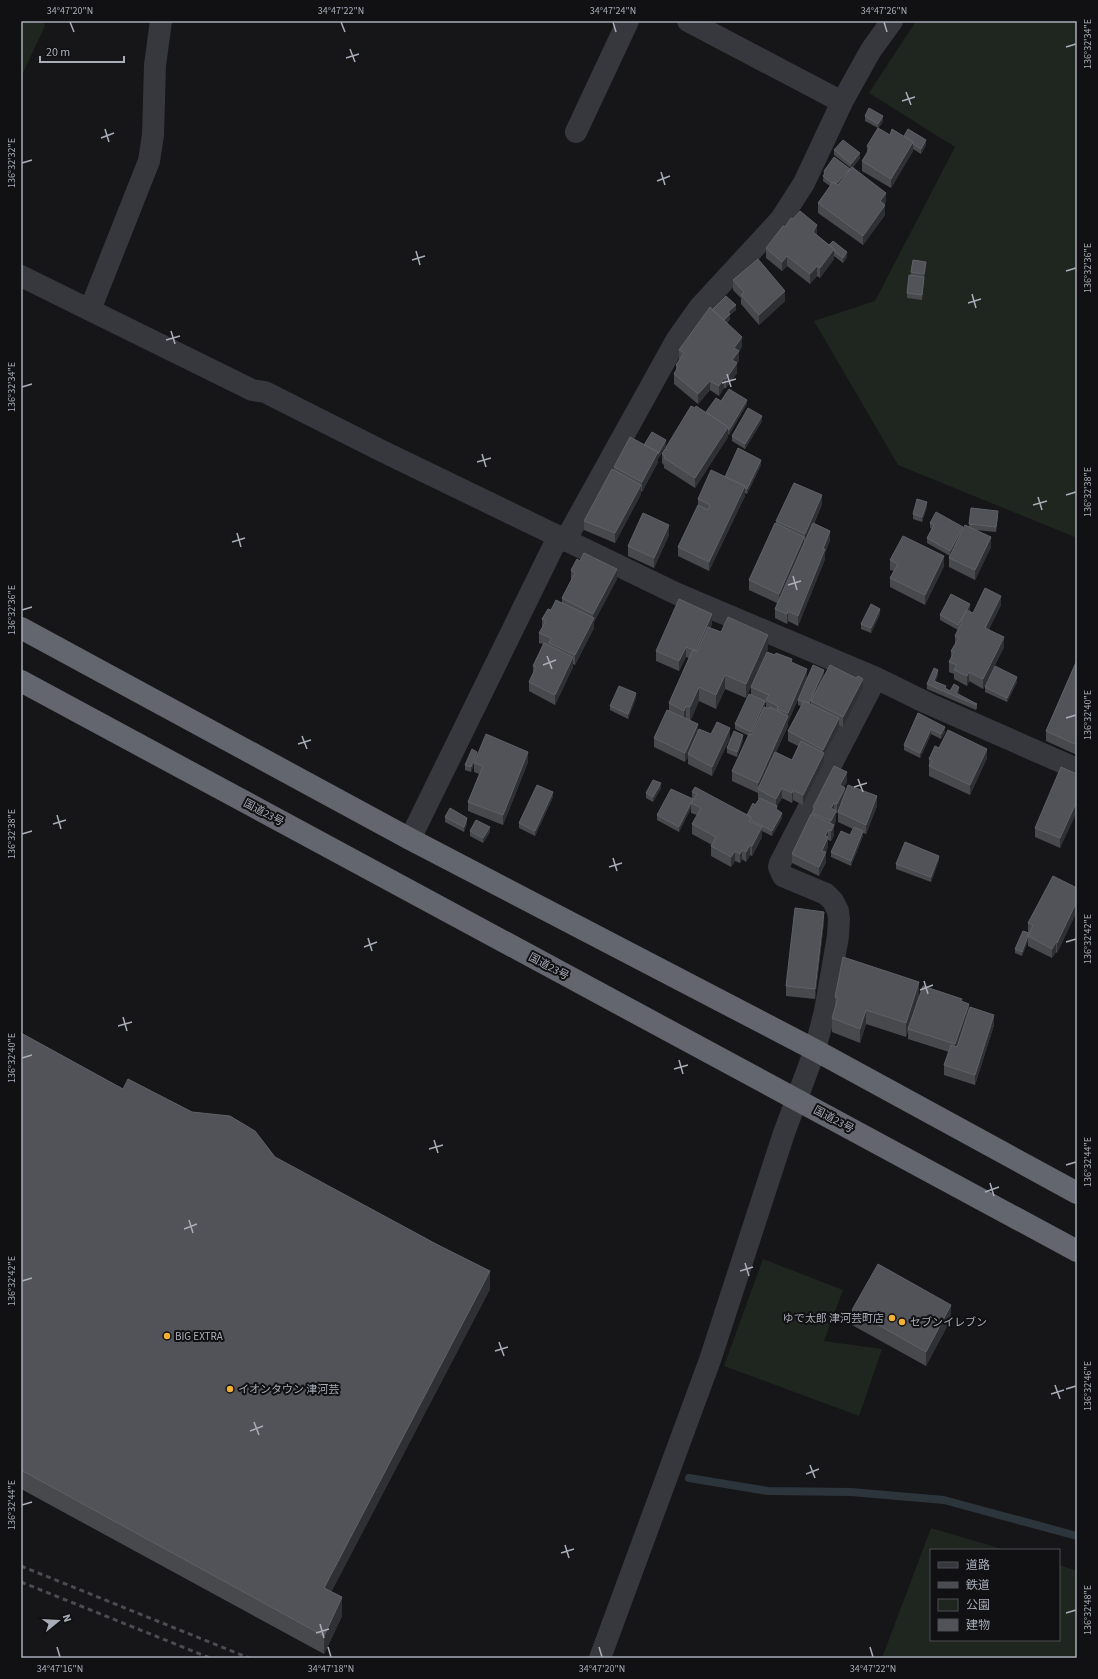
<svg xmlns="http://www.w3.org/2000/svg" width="1098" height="1679" font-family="'Source Sans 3','Noto Sans JP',sans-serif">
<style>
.green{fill:#1e261f}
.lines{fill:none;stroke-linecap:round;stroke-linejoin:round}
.stream{stroke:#2c353c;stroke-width:8}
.minor{stroke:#37383d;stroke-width:22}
.highway{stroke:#63666e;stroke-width:22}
.rail{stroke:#4a4c52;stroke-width:3;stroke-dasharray:5 4;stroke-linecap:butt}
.wall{fill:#47494d;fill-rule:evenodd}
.shaded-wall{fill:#2f3033}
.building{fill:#525359;stroke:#5f6168}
.ticks{fill:none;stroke:#a8adb8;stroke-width:1.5}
.poi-dot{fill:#f2b134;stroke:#111113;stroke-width:1.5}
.labels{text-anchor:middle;stroke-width:4;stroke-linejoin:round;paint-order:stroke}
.street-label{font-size:11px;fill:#a8adb8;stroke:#111113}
.poi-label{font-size:11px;fill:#a8adb8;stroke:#111113;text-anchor:start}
.neatline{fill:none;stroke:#a8adb8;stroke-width:1.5}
.ticks-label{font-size:10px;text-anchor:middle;fill:#a8adb8}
</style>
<rect width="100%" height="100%" fill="#161618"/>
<path class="green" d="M21 21H43L45 26 21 77Z
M916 21H1077V538L898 465 814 321 875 301 955 147 869 93Z
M763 1259 843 1290 824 1341 882 1349 859 1416 724 1366Z
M931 1528 1005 1550H931V1640H1059V1565L1077 1571V1658H882Z"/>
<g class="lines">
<path class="stream" d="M689 1478 768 1491 851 1492 944 1500 1077 1536"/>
<path class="minor" d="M688 21 842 102
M576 132 628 21
M21 276 252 390 265 392 382 451 675 593 876 678 927 703 1077 769
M90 310 149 161 153 135 155 65 161 21
M565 541 677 339 699 308 781 219 804 183 842 102 871 50 892 21
M410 839 558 537
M600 1658 710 1360 784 1133 815 1050 825 1011 838 936 839 919 838 911 833 901 826 894 783 876 779 867 780 863 876 678"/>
<path class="highway" d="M21 628 410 839 815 1050 1077 1193
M21 681 1077 1251"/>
<path class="rail" d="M21 1566 249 1658
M21 1582 210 1658"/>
</g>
<path class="wall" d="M865 116 883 121 878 129 890 135 904 136 926 145 921 154 913 149V151L891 188 862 171V161L867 153V146L878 128 865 121Z
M834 150 860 158 853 167 886 202 884 205 885 215 863 245 818 213V203L830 186 823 181 824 171 850 170 851 168 834 155Z
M785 227 817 234V235L829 245 847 257 843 263 834 256V259L820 278 817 276 810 284 787 266 782 271 766 258V248Z
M926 267 924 279 922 300 907 298V293L911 272Z
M733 280 785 301 759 325 741 304V298L733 290Z
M712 310H736L730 315V319L727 323 742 346 739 352V361L737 363V373L726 388H724L719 396 710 390 698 404 674 384V374L676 370V365L679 360V350Z
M721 401 747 404 729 435 728 434V437L695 488 664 468V465L662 463V454L695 408 706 413Z
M762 421 745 449 732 441V436Z
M644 445H666L658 459V462L642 492 641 491V494L615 543 584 530V521L614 471V467Z
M761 465 747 494 745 493V496L709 571 678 556V547L698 506V499L725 477Z
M822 504 814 524 830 540 825 553V559L798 626 788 621 787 624 775 618V609L777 603 749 590V580L776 524V521Z
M927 507 922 522 913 519V514Z
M998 516 996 532 976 530 991 547 975 580 949 567V558L955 545 950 556 927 543V538L932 529 930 528V523L963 530 969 527V524Z
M669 535 654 568 628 556V546Z
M890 560 944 566 925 605 890 587V578L894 571 890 570Z
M571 570 617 579 594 622V628L575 665 573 664V667L555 705 529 691V682L533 674V666L543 644 539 643V633L542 628V619L551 610 562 602V598L571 580Z
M1001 605 989 629 1004 647 983 689 969 681 967 686 954 679V674L949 672V662L951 658V651L955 644V636L958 630 940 620V615L970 609 969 611 973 613Z
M880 614 871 633 861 629V624Z
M712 624 710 628 721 632 768 649 746 698 725 689 716 709 699 701 690 721 698 732 730 738 712 776 688 764V757L685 762 654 747V738L669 711V703L689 658 686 657 679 671 656 661V651Z
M1077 660V755L1046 741V731Z
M792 663 807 679 788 722V726L776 752 792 760 798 746 788 741V731L801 706 798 705V700L824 675 821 681 863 689 843 727 839 725V728L824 756V763L803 805 793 800 792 803 782 798 777 806V810L782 818 772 836 762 831V837L752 856 750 855 746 862 742 859 740 863 735 861 731 867 711 856V846L712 845 692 834V824L697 815 691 813V808L679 832 657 820V815L692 799V792L747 815 755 805 759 799H758V792V793L732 781V771L749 736 735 729V724L751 695V687ZM765 703H766V708L765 707Z
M938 675 935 682 950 691H959L958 694 977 704V708L976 710 927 689V684Z
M1017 682 1007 702 985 692V687Z
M636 698 628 719 610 710V706Z
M918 713 945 732 941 739 931 734 920 758 904 750V745Z
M743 740 737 757 727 753V748Z
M939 748 987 758 970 795 929 776V759Z
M477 755 528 762 503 825 468 811V802L479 774 474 772V764L471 772 465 770V765Z
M1077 774V811L1060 848 1035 837V828Z
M847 782 844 787 845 794 877 806 866 834 863 833V836L851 866 831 857V852L850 835 853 829 838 822V812L841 806 836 814V820L834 826V835L831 841 828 840V847L826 852V862L819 876 792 863V854L812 815 813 807Z
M661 788 653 802 646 798V793Z
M553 797 535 836 519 828V823Z
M445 817 467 823 464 832 445 822Z
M470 831 490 832 483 843 470 836Z
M939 860 931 882 896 869V864Z
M1077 888V911L1057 953 1056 952 1052 958 1028 946V941L1022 956 1015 953V949L1029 933 1028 932V923Z
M824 922 815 999 786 996V986Z
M919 996 962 1001 969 1012 994 1025 975 1085 944 1075V1065L949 1052 908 1039V1031L906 1037 866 1024 860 1043 832 1032V1018L835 1007V997Z
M21 1033 123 1089 275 1157 490 1289 331 1592 342 1616 324 1654 21 1489Z
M852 1310 951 1319 926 1366 852 1325Z"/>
<path class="shaded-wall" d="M883 116V121L878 129V124Z
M926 140V145L921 154V149Z
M913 142V151L891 188V179Z
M860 153V158L851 169V164Z
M850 169V174L835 190V185Z
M886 193V202L880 211V201Z
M885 205V215L863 245V236Z
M817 225V234L813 242V232Z
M834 249V259L820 278V268Z
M847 252V257L843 263V258Z
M787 256V266L782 271V262Z
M926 262V267L924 279V274Z
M817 266V276L810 284V274Z
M785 291V301L759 325V315Z
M736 305V310L730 315V319L723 326V321L728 312Z
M742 337V346L739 352V361L732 370V360L734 348Z
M737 363V373L726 388V379Z
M724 378V388L719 396V386Z
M710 381V390L698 404V394Z
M747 400V404L729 435V430Z
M762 416V421L745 449V444Z
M728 427V437L695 488V478Z
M666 440V445L658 459V462L642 492V482L658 452Z
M761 460V465L747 494V489Z
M641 485V494L615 543V533Z
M745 486V496L709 571V562Z
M822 495V504L805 544V534Z
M927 502V507L922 522V517Z
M669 525V535L654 568V558Z
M963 527V532L950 556V551Z
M830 531V540L825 553V559L798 626V616Z
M804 537V547L779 604V594Z
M991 537V547L975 580V570Z
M944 556V566L925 605V595Z
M617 569V579L594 622V628L575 665V655L593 620V614Z
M1001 596V605L985 637V628Z
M970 604V609L962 624V622L961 621Z
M880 609V614L871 633V628Z
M788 611V621L787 624V614Z
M712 614V624L696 661V651Z
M768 635V649L746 698V684Z
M1004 637V647L983 689V679Z
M686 647V657L679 671V661Z
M573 657V667L555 705V695Z
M807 669V679L788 722V713Z
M824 670V675L812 702 811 701V705H809Z
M938 670V675L934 686V681Z
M969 672V681L967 686V676Z
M725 675V689L716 709V695Z
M1017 677V682L1007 702V698Z
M863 679V689L843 727V717Z
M699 687V701L690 722V707Z
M959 687V691L956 697V693Z
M636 693V698L628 719V714Z
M765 701V706L751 737V732Z
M686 706V720L684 725V711Z
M788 716V726L759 789H758V793V783Z
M839 718V728L824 756V763L803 805V795L823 756V750Z
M698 724V734L688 754V757L685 762V753Z
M945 727V732L941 739V734Z
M730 728V738L712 776V767Z
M931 729V734L920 758V753Z
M743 735V740L737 757V752Z
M987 749V758L970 795V785Z
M477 752V756L474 763V764L471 772V767Z
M528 752V762L503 825V815Z
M847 772V782L840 795V785Z
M661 783V788L653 802V797Z
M782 788V798L777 806V811L776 809V799Z
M845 788V797L837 814V804Z
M793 790V800L792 803V793Z
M553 792V797L535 836V831Z
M877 796V806L866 834V825Z
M1077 801V811L1060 848V838Z
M691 803V808L679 832V827Z
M834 803V813L831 808Z
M836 811V820L834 826V835L831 841V821Z
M782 813V818L772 836V831Z
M467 818V823L464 832V827Z
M490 827V832L483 843V838Z
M762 827V837L752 856V846Z
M828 830V847L822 860V851L825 836Z
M863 831V836L851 866V861Z
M750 845V855L746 862V852Z
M742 850V859L740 863V854Z
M735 851V861L731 867V857Z
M826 852V862L819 876V867Z
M939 856V860L931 882V877Z
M1077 901V911L1057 953V943Z
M824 912V922L815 999V989Z
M1028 936V941L1022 956V952Z
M1056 942V952L1052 958V949Z
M919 982V996L908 1029 906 1037V1023Z
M969 1004V1013L955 1054V1044Z
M866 1010V1024L860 1043V1029Z
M994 1015V1025L975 1085V1075Z
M490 1271V1289L324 1606V1588Z
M951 1305V1319L926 1366V1352Z
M342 1597V1616L324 1654V1636Z"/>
<path class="building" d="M869 108 883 116 878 124 865 116Z
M878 128 890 135 892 129 913 142 891 179 862 161 870 148 867 146Z
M908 129 926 140 921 149 913 144V142L904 136Z
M843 140 860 153 851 164 834 150Z
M834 157 850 169 836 184 833 182 832 183 823 176 825 173 824 171Z
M852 167 886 193 880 201 885 205 863 236 818 203 833 182 838 185Z
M800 211 817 225 813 232 834 249 820 268 817 266 810 274 787 256 782 262 766 248 783 226 785 227 791 218 793 219Z
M833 241 847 252 843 258 834 251V249L829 245Z
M758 259 785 291 759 315 741 295 744 292 733 280Z
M913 260 926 262 924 274 911 272Z
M909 275 924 277 922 295 907 293Z
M726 296 736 305 728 312 730 314 724 320 712 310Z
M710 307 742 337 734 348 739 351 732 360 737 363 726 379 724 378 719 386 710 381 698 394 674 374 678 367 676 365 684 353 679 350Z
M729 389 747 400 729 430 728 429V427L706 412 716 398 721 401Z
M691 406 695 408 696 406 728 427 695 478 664 458 665 456 662 454Z
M748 408 762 416 745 444 732 436Z
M652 432 666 440 658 454V452L644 445Z
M630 437 658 452 642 482 614 467Z
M738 448 761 460 747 489 745 488V486L725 477Z
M612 469 641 485 615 533 584 521Z
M711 470 745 486 709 562 678 547 698 505 708 510 710 505 698 499Z
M794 483 822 495 805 534 776 521Z
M917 499 927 502 922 517 913 514Z
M971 508 998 511 996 527 969 524Z
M936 512 963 527 950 551 927 538 934 525 930 523Z
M643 513 669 525 654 558 628 546Z
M775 523 804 537 779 594 749 580Z
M813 523 830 531 823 549H825L798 616 788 611 787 614 775 609Z
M965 525 991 537 975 570 949 558Z
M903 536 944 556 925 595 890 578 898 564 890 560Z
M584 553 617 569 593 614 562 598 575 573 571 570 577 559 580 561Z
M985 588 1001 596 985 628 1004 637 983 679 969 672 967 676 954 670 957 665 949 662 954 652 951 651 959 638 955 636 962 622 961 621 967 610 973 613Z
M951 594 970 604 958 625 940 615Z
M679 599 712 614 696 651 686 647 679 661 656 651Z
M556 600 594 618 575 655 549 643 551 638 539 633 546 621 542 619 548 609 551 610Z
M871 604 880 609 871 628 861 624Z
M728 617 768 635 746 684 725 675 716 695 699 687 690 707 686 706 684 711 669 703 693 649 697 652 708 627 721 632Z
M544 643 573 657 555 695 529 682 536 667 533 666Z
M767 652 775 655 776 653 792 659 791 662 807 669 788 713 777 709 778 706 766 700 769 695 751 687Z
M1077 660V745L1046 731Z
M813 665 824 670 809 703 804 701 803 702 798 700Z
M830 665 856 678 858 676 863 679 843 717 811 701Z
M995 666 1017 677 1007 698 985 687Z
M934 668 938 670 934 681 946 686 945 688 950 691 954 684 959 687 956 693 977 704 976 705 927 684Z
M619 686 636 693 628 714 610 706Z
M749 694 765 701 751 732 735 724Z
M804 701 839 718 823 750 788 731Z
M764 707 769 709 770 707 788 716 758 783 732 771 749 734 751 735Z
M667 710 698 724 685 753 654 738Z
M918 713 945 727 941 734 931 729 920 753 904 745Z
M717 722 730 728 712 767 688 754 699 729 711 734Z
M948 730 987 749 970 785 929 766 932 760 929 759 935 746 939 748Z
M734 731 743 735 737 752 727 748Z
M486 734 528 752 503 815 468 802 483 766 474 763Z
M801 741 824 753 803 795 793 790 792 793 782 788 776 799 758 789 775 752 792 760Z
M472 749 477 752 471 767 465 765Z
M834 766 847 772 840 785 845 788 837 804 834 803 831 808 836 811 831 821 812 813 815 808 813 807Z
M1061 767 1077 774V801L1060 838 1035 828Z
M653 780 661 783 653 797 646 793Z
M537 785 553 792 535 831 519 823Z
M848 785 877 796 866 825 838 812Z
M695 787 751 817 749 821 762 827 752 846 750 845 746 852 742 850 740 854 735 851 731 857 711 846 716 837 692 824 701 808 691 803 697 794 692 792Z
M671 789 693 799 679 827 657 815Z
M760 798 777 806 776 809 782 813 772 831 751 820V817L747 815 753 803 755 805Z
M450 808 467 818 464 827 445 817Z
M811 814 834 825 831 831 828 830 825 836 828 837 822 851 826 852 819 867 792 854Z
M476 820 490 827 483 838 470 831Z
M854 827 863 831 851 861 831 852 841 831 850 835Z
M905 842 939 856 931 877 896 864Z
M1053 876 1077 888V901L1057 943 1056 942 1052 949 1028 936 1033 925 1028 923Z
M795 908 824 912 815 989 786 986Z
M1023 931 1029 933 1022 952 1015 949Z
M843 957 919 982 906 1023 866 1010 860 1029 832 1018 838 998 835 997Z
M923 986 962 999 961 1001 969 1004 955 1044 908 1029Z
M970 1007 994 1015 975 1075 944 1065 951 1045 957 1047Z
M21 1033 123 1089 128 1079 192 1112 230 1116 255 1131 275 1157 438 1245 490 1271 324 1588 342 1597 324 1636 21 1470Z
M878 1264 951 1305 926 1352 852 1310Z"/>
<path class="ticks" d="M70 22 74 32M341 22 345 32M613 22 616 32M884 22 887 32M1066 47 1076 44M350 49 355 62M346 58 359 54M906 92 911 105M902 101 915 97M105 129 109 142M101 138 114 133M22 163 32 160M661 172 665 185M657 181 670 176M416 251 420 265M412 260 425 256M1066 271 1076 268M972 294 976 308M968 303 981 299M171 331 175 344M166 340 180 336M727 374 731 387M722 383 736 379M22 387 32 384M482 454 486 467M477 462 491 458M1066 495 1076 492M1038 497 1042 510M1033 505 1047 501M237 533 241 547M232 542 245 538M793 576 797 590M788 585 801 581M22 610 32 607M547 656 552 669M543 665 556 660M1066 718 1076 715M302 736 307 749M298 744 311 740M858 779 863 792M854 787 867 783M57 815 61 829M53 824 66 820M22 834 32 831M613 858 617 871M609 867 622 863M368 938 372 951M1066 942 1076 939M364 947 377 942M924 981 928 994M920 990 933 985M123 1017 127 1031M118 1026 132 1022M22 1058 32 1055M679 1060 683 1074M674 1069 688 1065M434 1140 438 1153M429 1149 443 1145M1066 1165 1076 1162M990 1183 994 1196M985 1192 999 1187M189 1220 193 1233M184 1229 197 1224M745 1263 749 1276M740 1271 753 1267M22 1281 32 1278M499 1342 504 1356M495 1351 508 1347M1055 1385 1060 1399M1066 1389 1076 1386M1051 1394 1064 1390M254 1422 259 1435M250 1431 263 1426M810 1465 815 1478M806 1474 819 1469M22 1505 32 1502M565 1545 569 1558M561 1553 574 1549M1066 1613 1076 1610M320 1624 324 1638M316 1633 329 1629M57 1647 60 1657M328 1647 331 1657M599 1647 602 1657M870 1647 873 1657"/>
<g class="poi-dot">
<circle cx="892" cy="1318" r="4"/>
<circle cx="902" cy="1322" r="4"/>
<circle cx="167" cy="1336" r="4"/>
<circle cx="230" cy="1389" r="4"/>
</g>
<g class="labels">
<g class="street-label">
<text transform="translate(264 812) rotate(28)" y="4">国道23号</text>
<text transform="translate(549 966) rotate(28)" y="4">国道23号</text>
<text transform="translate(834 1119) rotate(28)" y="4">国道23号</text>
</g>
<g class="poi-label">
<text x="884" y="1322" text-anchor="end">ゆで太郎 津河芸町店</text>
<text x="910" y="1326">セブンイレブン</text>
<text x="175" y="1340">BIG EXTRA</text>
<text x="238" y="1393">イオンタウン 津河芸</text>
</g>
</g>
<rect width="1098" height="1679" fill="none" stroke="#111113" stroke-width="44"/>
<rect x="930" y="1549" width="130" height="92" fill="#111113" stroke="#4d4f55"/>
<rect x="938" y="1562" width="20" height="6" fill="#37383d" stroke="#4d4f55"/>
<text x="966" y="1569" font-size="12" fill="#a8adb8">道路</text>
<rect x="938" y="1582" width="20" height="6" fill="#4a4c52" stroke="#4d4f55"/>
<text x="966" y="1589" font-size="12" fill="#a8adb8">鉄道</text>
<rect x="938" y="1599" width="20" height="12" fill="#1e261f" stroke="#4d4f55"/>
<text x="966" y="1609" font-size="12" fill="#a8adb8">公園</text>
<rect x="938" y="1619" width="20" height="12" fill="#525359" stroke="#4d4f55"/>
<text x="966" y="1629" font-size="12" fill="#a8adb8">建物</text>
<g transform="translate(58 1621) rotate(72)" stroke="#111113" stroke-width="3" paint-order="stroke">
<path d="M0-3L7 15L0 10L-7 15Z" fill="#a8adb8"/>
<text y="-6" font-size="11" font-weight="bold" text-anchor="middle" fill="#a8adb8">N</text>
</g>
<path d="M40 56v6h84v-6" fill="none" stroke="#a8adb8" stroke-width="2"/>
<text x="46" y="56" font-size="12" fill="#a8adb8" stroke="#111113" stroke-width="3" paint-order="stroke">20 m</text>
<rect x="22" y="22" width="1054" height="1635" class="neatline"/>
<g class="ticks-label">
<text x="70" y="14">34°47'20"N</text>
<text x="341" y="14">34°47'22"N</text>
<text x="613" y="14">34°47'24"N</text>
<text x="884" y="14">34°47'26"N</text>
<text transform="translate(1087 44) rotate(-90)" y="4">136°32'34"E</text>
<text transform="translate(11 163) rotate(-90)" y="4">136°32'32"E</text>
<text transform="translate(1087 268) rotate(-90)" y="4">136°32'36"E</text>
<text transform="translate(11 387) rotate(-90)" y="4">136°32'34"E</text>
<text transform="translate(1087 492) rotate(-90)" y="4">136°32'38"E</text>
<text transform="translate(11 610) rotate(-90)" y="4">136°32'36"E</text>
<text transform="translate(1087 715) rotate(-90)" y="4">136°32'40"E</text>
<text transform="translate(11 834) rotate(-90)" y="4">136°32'38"E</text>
<text transform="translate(1087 939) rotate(-90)" y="4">136°32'42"E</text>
<text transform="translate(11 1058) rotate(-90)" y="4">136°32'40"E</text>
<text transform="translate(1087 1162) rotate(-90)" y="4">136°32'44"E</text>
<text transform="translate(11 1281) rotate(-90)" y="4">136°32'42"E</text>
<text transform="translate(1087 1386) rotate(-90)" y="4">136°32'46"E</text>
<text transform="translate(11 1505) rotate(-90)" y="4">136°32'44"E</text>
<text transform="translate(1087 1610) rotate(-90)" y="4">136°32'48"E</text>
<text x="60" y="1672">34°47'16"N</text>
<text x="331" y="1672">34°47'18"N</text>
<text x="602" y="1672">34°47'20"N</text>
<text x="873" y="1672">34°47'22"N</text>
</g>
</svg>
